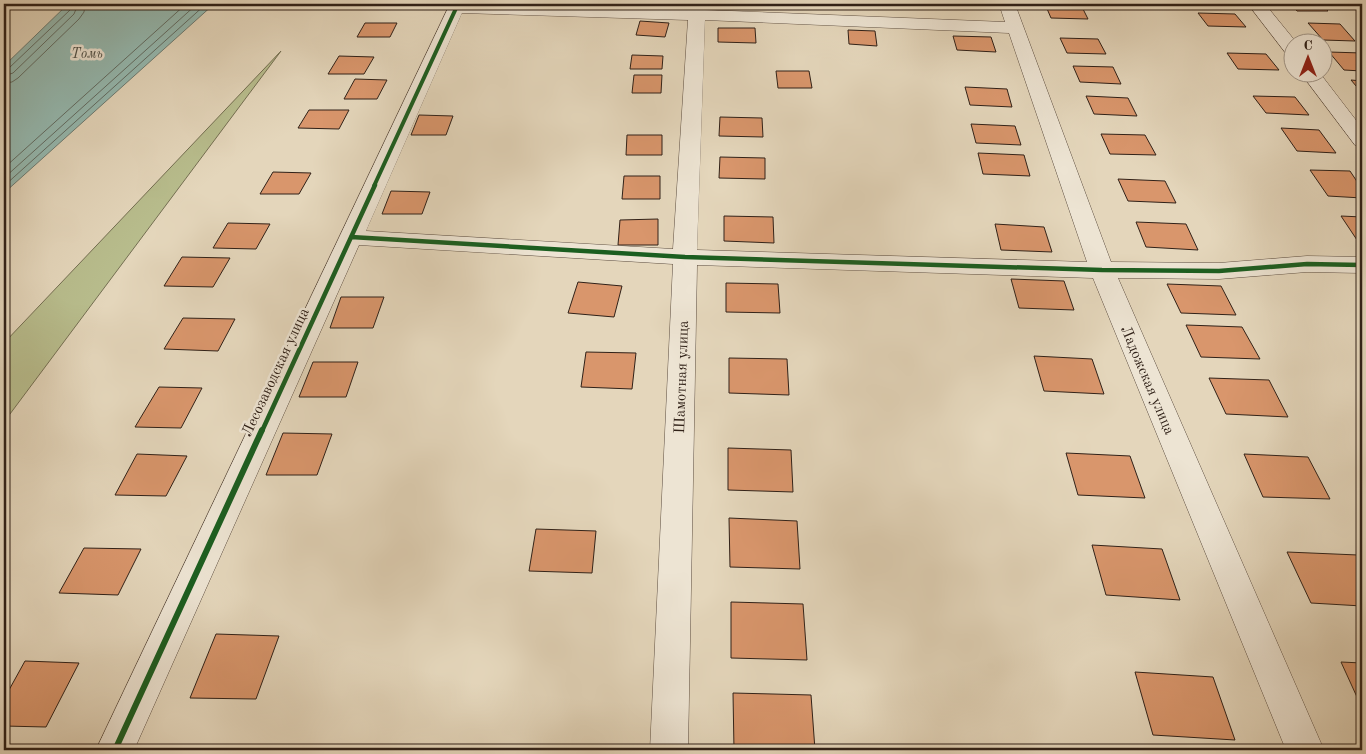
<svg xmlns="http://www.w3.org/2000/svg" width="1366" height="754" font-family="'Old Standard TT',serif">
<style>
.green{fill:#b8bd8d;stroke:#746f52}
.water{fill:#95b9b0;stroke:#6d7c73}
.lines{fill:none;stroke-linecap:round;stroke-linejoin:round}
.shore{stroke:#626d64;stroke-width:1}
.building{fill:#d9966c;stroke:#302118}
.minor-casing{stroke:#5d4e41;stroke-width:1}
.minor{fill:#ede4d3;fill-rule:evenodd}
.cycleway-far2-casing{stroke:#ede4d3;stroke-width:5.5}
.cycleway-far1-casing{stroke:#ede4d3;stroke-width:8}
.cycleway-casing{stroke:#ede4d3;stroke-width:9}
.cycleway-far2{stroke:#1b5e20;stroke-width:4}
.cycleway-far1{stroke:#1b5e20;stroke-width:4.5}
.cycleway{stroke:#1b5e20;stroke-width:6}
.labels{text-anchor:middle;stroke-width:5;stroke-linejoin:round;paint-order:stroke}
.far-water-label{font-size:14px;font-style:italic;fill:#4e4f46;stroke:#ede4d3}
.street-label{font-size:15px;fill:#302118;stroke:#ede4d3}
</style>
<rect width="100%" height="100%" fill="#e4d6bb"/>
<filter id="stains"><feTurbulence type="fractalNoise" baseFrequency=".004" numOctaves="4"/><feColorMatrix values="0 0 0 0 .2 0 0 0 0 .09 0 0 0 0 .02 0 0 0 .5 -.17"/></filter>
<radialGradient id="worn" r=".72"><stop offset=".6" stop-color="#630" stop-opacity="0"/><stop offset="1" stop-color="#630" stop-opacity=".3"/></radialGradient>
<path class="green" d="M281 51 4 422V343Z"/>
<path class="water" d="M68 4H214L4 193V66Z"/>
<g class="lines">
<path class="shore" d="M4 69 9 68 70 10 71 4
M4 76 13 73 74 14 78 4
M4 83 12 82 18 78 79 19 84 12 85 4
M4 168 186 4
M4 178 197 4
M4 186 206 4"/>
</g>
<path class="building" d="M1045 4 1081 5 1088 19 1051 18Z
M1291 4H1321L1328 11H1297Z
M1198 13 1235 14 1246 27 1208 26Z
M640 21 669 23 665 37 636 35Z
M365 23H397L390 37H357Z
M1308 23 1340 24 1355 41 1323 40Z
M718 28H755L756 43 718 42Z
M848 30 875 31 877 46 849 44Z
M953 36 991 37 996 52 957 50Z
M1060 38 1098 39 1106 54 1067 53Z
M1329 52 1362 53V71L1344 70Z
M1227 53 1266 54 1279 70 1238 69Z
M632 55 663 56 662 69H630Z
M339 56 374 57 364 74H328Z
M1073 66 1113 67 1121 84 1080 82Z
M776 71H809L812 88H778Z
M634 75H662L661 93H632Z
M355 79 387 80 377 99H344Z
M1351 80 1362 81V93Z
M965 87 1007 89 1012 107 970 105Z
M1086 96 1128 98 1137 116 1094 114Z
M1253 96 1295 97 1309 115 1266 113Z
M309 110H349L339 129 298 128Z
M419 115 453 116 446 135H411Z
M720 117 762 118 763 137 719 136Z
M971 124 1015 126 1021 145 976 143Z
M1281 128 1319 130 1336 153 1297 151Z
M1101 134 1145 135 1156 155 1110 154Z
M627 135H662V155H626Z
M978 153 1024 155 1030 176 983 174Z
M720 157 765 158V179L719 178Z
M1310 170 1350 171 1362 189V198L1328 196Z
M273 172 311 173 299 194H260Z
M624 176H660V199H622Z
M1118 179 1165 181 1176 203 1128 201Z
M391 191 430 192 422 214H382Z
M724 216 773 217 774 243 724 241Z
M1341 216 1362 217V246H1361Z
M658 219V245H618L620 220Z
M1136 222 1186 224 1198 250 1146 247Z
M228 223 270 224 256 249 213 248Z
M995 224 1044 227 1052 252 1001 250Z
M182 257 230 258 213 287 164 286Z
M1011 279 1064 281 1074 310 1019 308Z
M578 282 622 286 614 317 568 313Z
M726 283 778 284 780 313 726 312Z
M1167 284 1221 286 1236 315 1181 313Z
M341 297H384L373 328H330Z
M183 318 235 319 218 351 164 349Z
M1186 325 1242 327 1260 359 1201 357Z
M586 352 636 353 632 389 581 387Z
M1034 356 1092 359 1104 394 1044 391Z
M729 358 787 359 789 395 729 393Z
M313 362H358L346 397H299Z
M1209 378 1269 380 1288 417 1226 414Z
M159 387 202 388 181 428 135 427Z
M283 433 332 434 317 475H266Z
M728 448 791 450 793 492 728 490Z
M1066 453 1130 456 1145 498 1078 495Z
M137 454 187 456 166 496 115 495Z
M1244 454 1308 457 1330 499 1263 497Z
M729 518 797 521 800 569 730 567Z
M536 529 596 531 592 573 529 571Z
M1092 545 1162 549 1180 600 1106 595Z
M84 548 141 549 118 595 59 593Z
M1287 552 1358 555 1362 564V606L1311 603Z
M731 602 803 604 807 660 731 658Z
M216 634 279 636 256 699 190 698Z
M25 661 79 663 46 727 4 726V699Z
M1341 662 1362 663V708Z
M1135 672 1213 677 1235 740 1153 735Z
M733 693 811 695 815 750H734Z"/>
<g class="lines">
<defs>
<path id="minor" d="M450 4 688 10 689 4H705V10L1005 22 999 4H1015L1111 262 1219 263 1307 256 1362 257V273L1307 272 1219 279 1118 278 1324 750H1286L1093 278 697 265 688 750H650L673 264 359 245 134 750H96ZM462 13 688 20 673 249 366 231ZM705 20 1009 33 1087 262 697 250Z
M1248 4H1265L1296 42H1294V57L1288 56Z
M1300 72H1319L1362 128V147L1355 145Z"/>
</defs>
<use href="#minor" class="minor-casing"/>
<use href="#minor" class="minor"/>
<defs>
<path id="cycleway-far2" d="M374 186 458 4"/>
<path id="cycleway-far1" d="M351 237 685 257 1102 270 1219 271 1307 264 1362 265
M262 431 375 185"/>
<path id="cycleway" d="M115 750 262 430"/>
</defs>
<use href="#cycleway-far2" class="cycleway-far2-casing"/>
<use href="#cycleway-far1" class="cycleway-far1-casing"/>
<use href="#cycleway" class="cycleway-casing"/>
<use href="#cycleway-far2" class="cycleway-far2"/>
<use href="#cycleway-far1" class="cycleway-far1"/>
<use href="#cycleway" class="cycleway"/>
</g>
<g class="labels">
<g class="far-water-label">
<text x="87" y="58">Томь</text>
</g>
<g class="street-label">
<text transform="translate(275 372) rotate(-65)" y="5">Лесозаводская улица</text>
<text transform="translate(681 377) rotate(-88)" y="5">Шамотная улица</text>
<text transform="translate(1148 380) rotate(67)" y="5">Ладожская улица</text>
</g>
</g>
<rect width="1366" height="754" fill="none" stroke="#e4d6bb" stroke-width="20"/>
<rect x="5" y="5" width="1356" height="744" fill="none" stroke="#302118" stroke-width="2.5"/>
<rect x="10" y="10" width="1346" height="734" fill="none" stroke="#302118"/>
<g transform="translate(1308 58)"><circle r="24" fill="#ede4d3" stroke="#a19688"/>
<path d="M0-4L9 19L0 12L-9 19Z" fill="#8f2418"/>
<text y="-8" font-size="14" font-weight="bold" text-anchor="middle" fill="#302118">С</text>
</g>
<rect width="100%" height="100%" filter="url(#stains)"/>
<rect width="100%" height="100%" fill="url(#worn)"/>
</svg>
